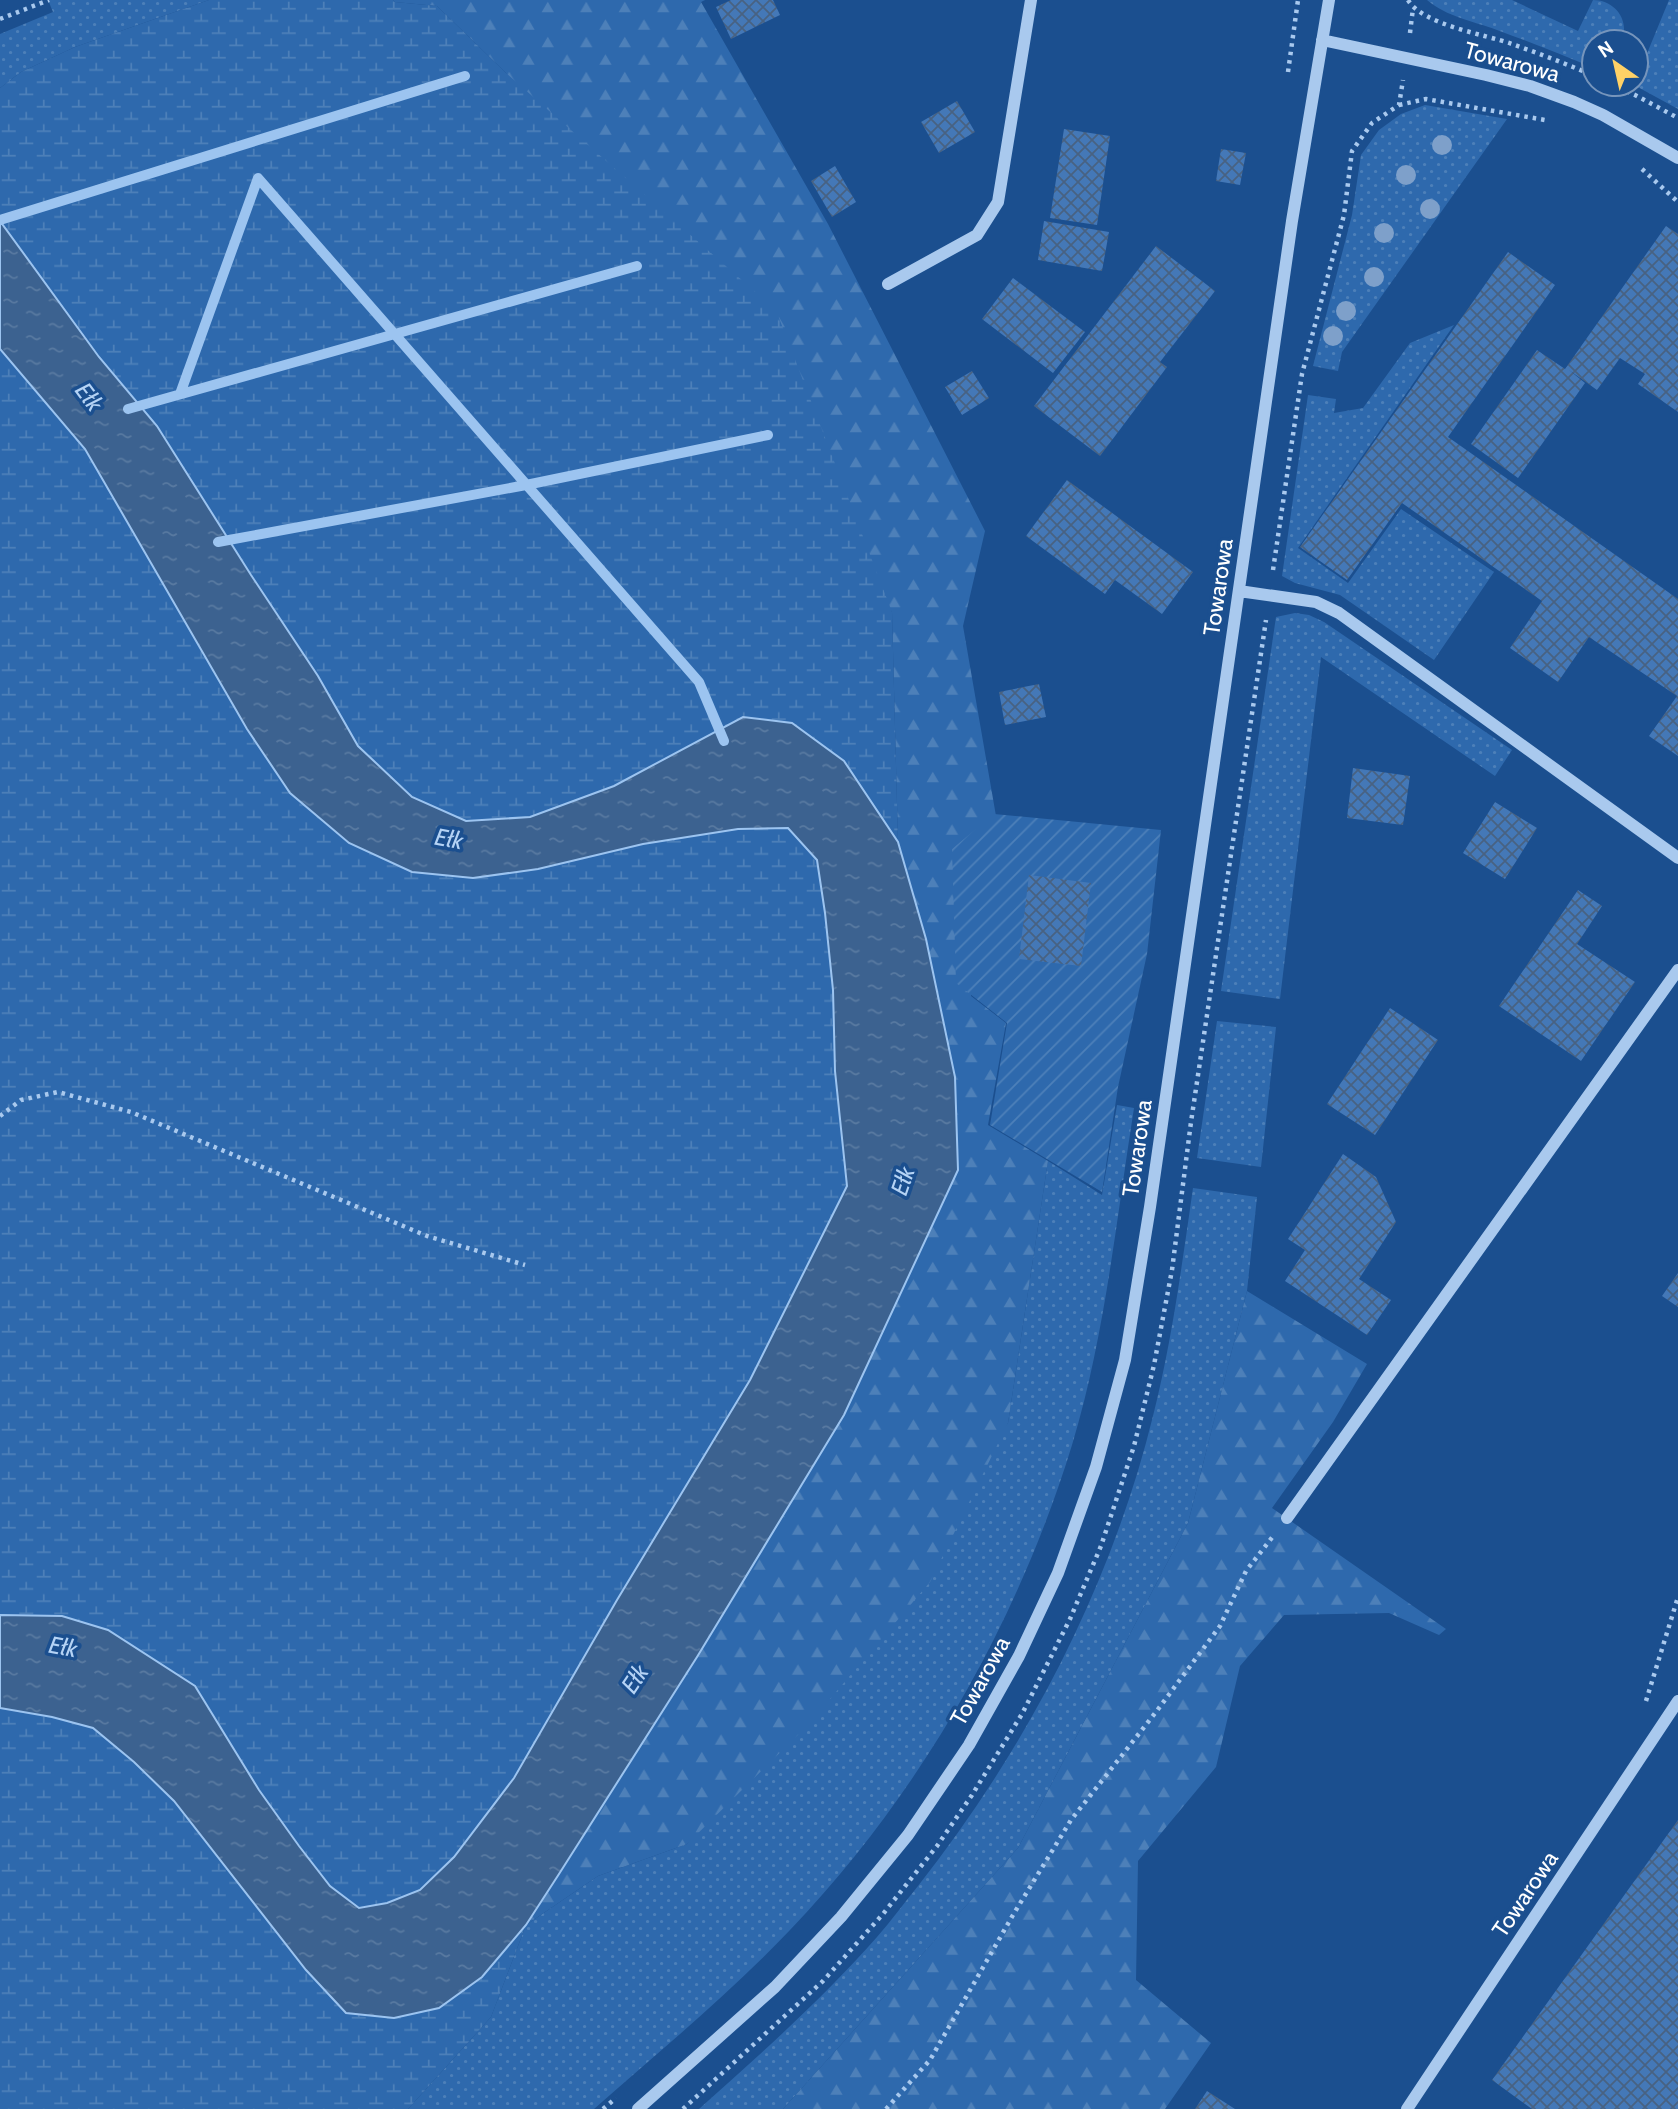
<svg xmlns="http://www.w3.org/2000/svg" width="1678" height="2109" font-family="Cabin,sans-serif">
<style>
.grass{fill:url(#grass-dots)}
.forest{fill:url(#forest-firs)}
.wetland{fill:url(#wetland-marsh)}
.garden{fill:url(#garden-furrows)}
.water{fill:url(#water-ripples);stroke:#9cc4f0;stroke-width:2}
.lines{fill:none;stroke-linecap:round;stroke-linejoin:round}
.stream{stroke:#9cc4f0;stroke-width:10}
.building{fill:url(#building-cross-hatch)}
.path{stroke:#a9c9ee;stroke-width:4.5;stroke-dasharray:3.5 5;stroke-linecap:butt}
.minor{stroke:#a9c9ee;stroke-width:12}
.tree{fill:#7ea0ca}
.labels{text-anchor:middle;stroke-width:7;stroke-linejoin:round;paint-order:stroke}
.street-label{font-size:23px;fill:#fff;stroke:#1b4f8f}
.water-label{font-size:24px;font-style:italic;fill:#b5d3f5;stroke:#1b4f8f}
</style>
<defs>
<pattern id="grass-dots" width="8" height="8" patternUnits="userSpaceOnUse" patternTransform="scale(1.75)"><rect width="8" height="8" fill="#2e69ad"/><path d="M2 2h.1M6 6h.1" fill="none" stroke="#4d80b9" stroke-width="1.8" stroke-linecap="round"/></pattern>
<pattern id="forest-firs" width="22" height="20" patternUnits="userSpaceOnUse" patternTransform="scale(1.75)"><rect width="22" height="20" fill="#2e69ad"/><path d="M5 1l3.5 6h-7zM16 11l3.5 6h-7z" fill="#4d80b9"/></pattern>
<pattern id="wetland-marsh" width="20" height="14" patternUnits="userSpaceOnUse" patternTransform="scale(1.75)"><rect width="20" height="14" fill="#2e69ad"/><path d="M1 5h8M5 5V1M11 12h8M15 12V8" fill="none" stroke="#4d80b9"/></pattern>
<pattern id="garden-furrows" width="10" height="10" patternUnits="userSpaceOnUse" patternTransform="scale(1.75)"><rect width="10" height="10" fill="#2e69ad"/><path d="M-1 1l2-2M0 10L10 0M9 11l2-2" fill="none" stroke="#4d80b9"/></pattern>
<pattern id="water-ripples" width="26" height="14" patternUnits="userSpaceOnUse" patternTransform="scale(1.75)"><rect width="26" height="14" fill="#3c6290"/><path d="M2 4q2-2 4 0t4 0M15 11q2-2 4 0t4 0" fill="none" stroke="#597aa1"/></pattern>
<pattern id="building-cross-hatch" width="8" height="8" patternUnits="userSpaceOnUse" patternTransform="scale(1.75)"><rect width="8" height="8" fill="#4478b7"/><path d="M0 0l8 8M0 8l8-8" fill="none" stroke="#486282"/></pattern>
</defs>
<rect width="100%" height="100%" fill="#1b4f8f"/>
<path class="grass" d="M48 0H209L75 47 21 72 0 88V34L53 12Z
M1427 0H1512L1578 31 1593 0C1615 0 1631 21 1621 42H1594V68C1562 55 1530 42 1497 30 1473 21 1447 17 1427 0Z
M1669 0H1678V109L1634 85Z
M1425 105 1507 119 1342 352 1338 371 1313 366 1352 215 1361 155 1379 130 1401 114Z
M1454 325 1298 548 1348 583 1401 509 1494 572 1434 660 1340 595 1295 583 1282 576 1308 395 1336 399 1334 413 1363 408 1410 343Z
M1295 613 1309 615 1324 622 1512 750 1495 776 1321 657 1280 999 1221 991 1276 617Z
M1217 1021 1276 1027 1261 1167 1197 1158Z
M1117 1105 1134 1108C1116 1221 1105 1336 1072 1445 1017 1624 920 1794 790 1930 729 1994 660 2051 594 2109H408L491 2017 526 1925 598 1876 687 1844 1008 1423 1048 1161 1102 1195Z
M1193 1188 1257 1197 1247 1291 1188 1523 1018 1848 783 2109H699C761 2054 822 1999 877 1937 892 1920 904 1903 918 1886 1026 1749 1111 1587 1153 1416 1172 1341 1182 1264 1193 1188Z"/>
<path class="forest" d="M393 0H705L701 2 828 224 985 531 963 626 996 816 982 942 971 996 1006 1023 988 1125 1048 1161 1008 1423 930 1582 807 1726 687 1844 598 1876 526 1925 697 1657 844 1415 958 1170 955 1077 926 939 898 842 892 612 506 73 437 6 395 2Z
M1247 1291 1367 1364 1333 1422 1272 1508 1446 1629 1439 1635 1389 1613 1284 1615 1240 1666 1216 1767 1138 1861 1136 1980 1211 2043 1165 2109H783L1018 1848 1188 1523Z"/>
<path class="wetland" d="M209 0H393L395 2 437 6 506 73 776 310 892 612 898 842 844 761 792 723 744 717 614 786 530 817 466 821 412 797 358 746 318 676 251 575 157 426 99 357 0 221V88L21 72 75 47Z
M0 349 85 449 247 729 473 878 538 869 643 844 738 829 788 828 817 860 825 913 833 990 835 1071 847 1186 750 1380 617 1600 514 1778 454 1857 420 1890 387 1903 360 1909 330 1886 299 1846 259 1790 195 1686 62 1616 0 1615Z
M0 1708 52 1717 93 1728 134 1762 174 1801 306 1970 346 2013 482 1977 526 1925 491 2017 408 2109H0Z"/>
<path class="garden" d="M994 814 1161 830 1147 954 1118 1087 1102 1192 990 1125 1007 1023 956 983 952 849Z"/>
<path class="water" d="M0 221 99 357 157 426 251 575 318 676 358 746 412 797 466 821 530 817 614 786 743 717 792 723 844 761 898 842 926 939 955 1077 958 1170 844 1415 697 1657 559 1874 526 1925 482 1977 439 2008 394 2018 346 2013 306 1970 174 1801 134 1762 93 1728 52 1717 0 1708V1615L62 1616 108 1630 195 1686 259 1790 299 1846 330 1886 359 1908 387 1903 420 1890 454 1857 514 1778 617 1600 750 1380 847 1186 835 1071 833 990 825 913 817 860 788 828 738 829 643 844 538 869 473 878 412 872 349 843 290 793 247 729 85 449 0 349Z"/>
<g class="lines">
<path class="stream" d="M0 220 465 76
M180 394 258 178 699 682 724 741
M128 409 637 266
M218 542 526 485 768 435"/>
</g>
<path class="building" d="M731 0H773L780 15 731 39 716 7Z
M957 101 975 132 939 153 921 122Z
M1064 129 1110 136 1097 225 1050 218Z
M1221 149 1246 153 1240 185 1216 181Z
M835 166 856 202 832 217 811 181Z
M1044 221 1109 232 1102 271 1038 260Z
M1666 226 1678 234V412L1638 384 1645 374 1620 358 1597 390 1569 370 1585 383 1518 478 1471 444 1537 350 1565 369Z
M1156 246 1215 291 1160 362 1167 367 1100 456 1034 406Z
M1508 252 1555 285 1448 437 1678 599V756L1649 736 1677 696 1589 637 1558 682 1510 648 1542 601 1402 503 1347 580 1300 547Z
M1013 278 1085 332 1053 373 982 319Z
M972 371 989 398 962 415 945 387Z
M1067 480 1193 572 1162 614 1115 580 1105 594 1026 536Z
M1039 684 1046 717 1005 725 999 692Z
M1353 768 1410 776 1403 825 1347 818Z
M1495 802 1537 828 1505 879 1463 853Z
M1029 875 1091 883 1081 966 1019 959Z
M1578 890 1602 906 1577 944 1635 982 1581 1061 1499 1006Z
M1390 1008 1438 1040 1375 1135 1327 1104Z
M1343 1154 1376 1177 1396 1222 1359 1279 1391 1300 1367 1335 1285 1281 1305 1250 1288 1239Z
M1678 1273V1307L1662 1296Z
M1678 1820V2109H1532L1492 2080Z
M1207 2091 1235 2109H1195Z"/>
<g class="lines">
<path class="path" d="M1408 0C1423 25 1484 34 1512 44 1540 54 1567 64 1594 76
M0 19 49 0
M1410 33 1413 8
M1288 72 1298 0
M1611 84 1635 95 1678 118
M1399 105 1426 99 1545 120
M1642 169 1678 202
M1273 570 1302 374 1344 215 1352 151 1372 123 1399 105 1403 80
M0 1116 21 1100 58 1092 131 1112 427 1236 525 1265
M1646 1701 1678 1597
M603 2109 616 2098
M683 2109 823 1981 883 1914 937 1846 972 1795 1022 1714 1070 1619 1101 1546 1134 1446 1154 1365 1172 1270 1191 1122 1266 620
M886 2109 930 2060 1013 1915 1071 1820 1156 1712 1220 1626 1246 1571 1274 1535"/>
<path class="minor" d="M1322 40 1486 75 1530 86 1574 102 1603 115 1678 158
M888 284 977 235 998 202 1031 0
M1239 591 1316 602 1339 613 1678 858
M1287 1518 1678 970
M638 2109 775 1987 841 1917 908 1835 969 1745 1019 1656 1058 1573 1096 1467 1125 1360 1150 1207 1292 221 1329 0
M1407 2109 1678 1701"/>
</g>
<g class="tree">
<circle cx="1442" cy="145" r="10"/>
<circle cx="1406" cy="175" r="10"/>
<circle cx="1430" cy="209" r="10"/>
<circle cx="1384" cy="233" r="10"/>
<circle cx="1374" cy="277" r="10"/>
<circle cx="1346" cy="311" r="10"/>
<circle cx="1333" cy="336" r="10"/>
</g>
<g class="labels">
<g class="street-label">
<text transform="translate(1512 62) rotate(15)" y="8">Towarowa</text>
<text transform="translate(1218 587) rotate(-82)" y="8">Towarowa</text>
<text transform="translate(1137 1148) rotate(-82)" y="8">Towarowa</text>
<text transform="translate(980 1681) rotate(-61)" y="8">Towarowa</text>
<text transform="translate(1525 1894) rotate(-56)" y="8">Towarowa</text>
</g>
<g class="water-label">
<text transform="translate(89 397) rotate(53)" y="8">Ełk</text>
<text transform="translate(449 839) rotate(11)" y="8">Ełk</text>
<text transform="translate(903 1181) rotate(-71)" y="8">Ełk</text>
<text transform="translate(63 1647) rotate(11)" y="8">Ełk</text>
<text transform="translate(635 1679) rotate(-56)" y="8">Ełk</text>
</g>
</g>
<g transform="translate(1615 63) rotate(326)"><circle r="33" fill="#1b4f8f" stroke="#7695bc" stroke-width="2"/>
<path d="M0-5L12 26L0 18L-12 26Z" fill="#ffd166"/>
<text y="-10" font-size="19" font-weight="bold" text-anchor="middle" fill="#ffffff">N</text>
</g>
</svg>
